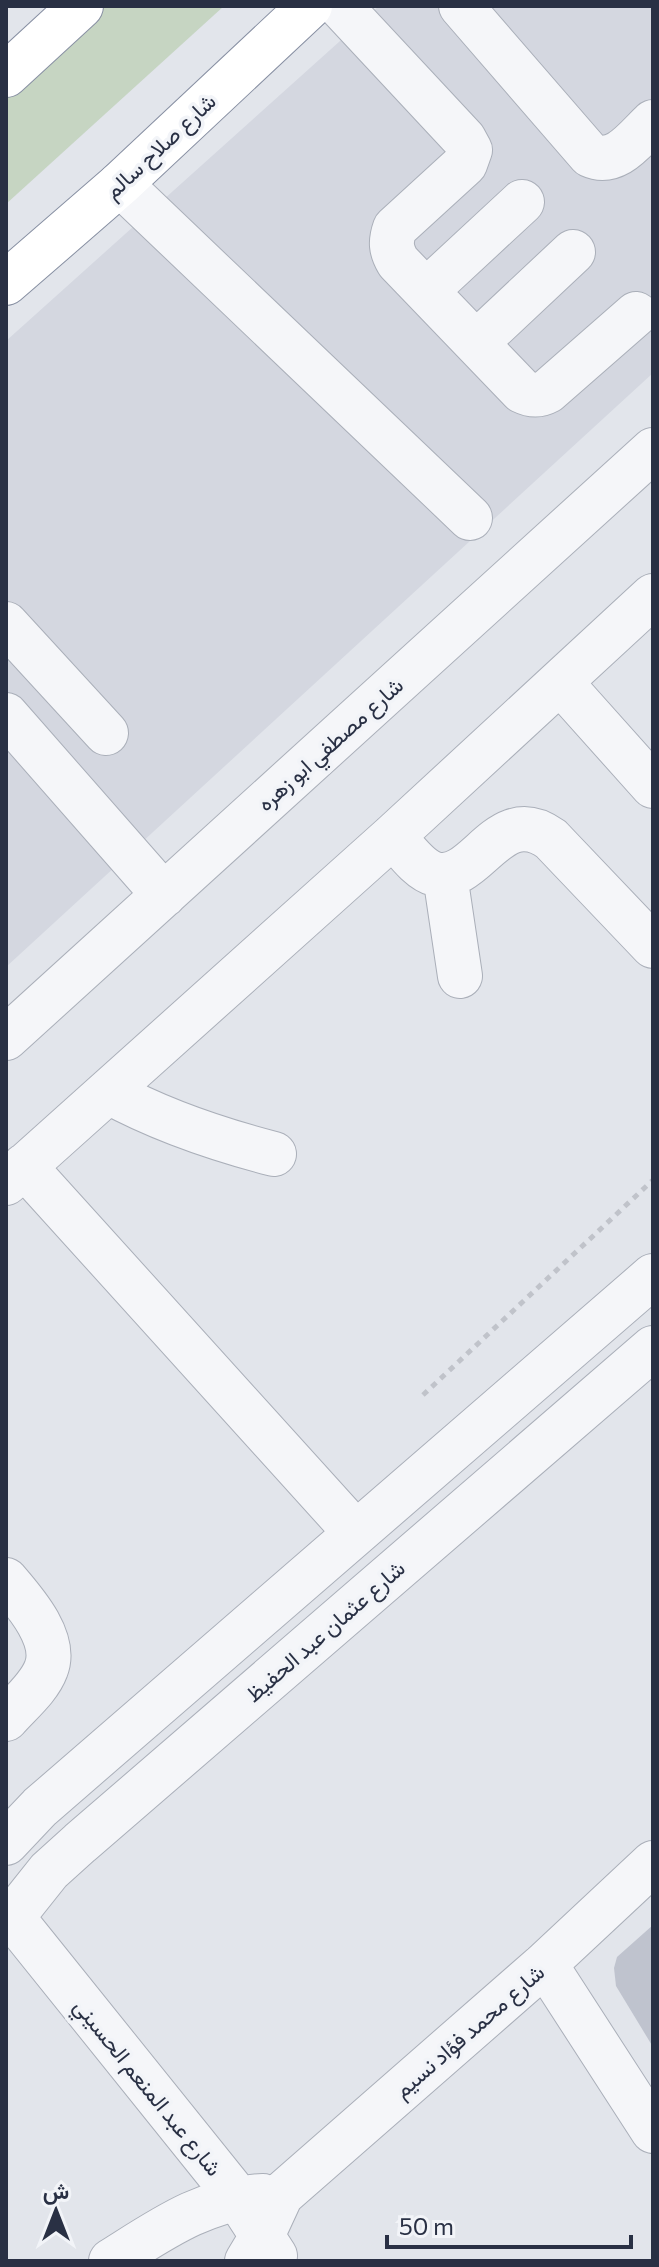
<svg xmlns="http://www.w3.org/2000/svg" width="659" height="2267" font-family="Commissioner,Vazirmatn,sans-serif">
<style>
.built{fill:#d4d7e0}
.green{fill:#c6d5c2}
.building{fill:#bfc3ce}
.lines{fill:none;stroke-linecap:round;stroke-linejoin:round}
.minor-casing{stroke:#aaafb9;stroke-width:46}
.highway-casing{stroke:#8890a3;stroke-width:46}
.path{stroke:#c0c3ca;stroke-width:5;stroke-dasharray:6 6;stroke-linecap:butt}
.minor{stroke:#f5f6f9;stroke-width:44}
.highway{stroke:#fff;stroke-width:44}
.labels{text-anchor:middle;stroke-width:7;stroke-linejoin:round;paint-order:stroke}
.street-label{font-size:22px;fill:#293044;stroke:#f2f4f8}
</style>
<rect width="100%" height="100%" fill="#e2e5eb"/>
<path class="built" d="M379 6H653V373L6 967V341Z"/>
<path class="green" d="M104 6H224L6 204V92Z"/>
<path class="building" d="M653 1925V2047L616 1986 614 1968 617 1957Z"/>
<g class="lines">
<defs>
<path id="minor" d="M340 6 464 139 470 150 465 164 395 228C390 242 391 250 398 262L522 391C532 396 539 396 548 391L636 314
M461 6 590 155C616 167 635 139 653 122
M120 184 470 518
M426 291 522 202
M476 343 573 252
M6 624 106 733
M560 682 653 786
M6 715 164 895
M393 836C404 848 419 870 435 874 477 885 498 801 551 839L653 946
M445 875 460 976
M6 1038 653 450
M109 1092C162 1121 216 1139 274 1154
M24 1166 356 1533
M6 1183 393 836 653 596
M6 1580C24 1601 58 1639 46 1669 39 1688 19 1704 6 1719
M6 1843 40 1807 653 1276
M12 1917 237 2197 275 2256
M6 1925 49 1871 80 1843 653 1348
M545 1964 653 2131
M111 2261C159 2231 204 2198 263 2196
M247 2261 262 2236 281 2195 545 1964 653 1863"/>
<path id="highway" d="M6 75 81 6
M6 283 120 184 310 6"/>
</defs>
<use href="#minor" class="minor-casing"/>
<use href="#highway" class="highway-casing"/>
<path class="path" d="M423 1395 653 1180"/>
<use href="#minor" class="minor"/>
<use href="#highway" class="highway"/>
</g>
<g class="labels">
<g class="street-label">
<text transform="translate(160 146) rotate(-43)" y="8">شارع صلاح سالم</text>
<text transform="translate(330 744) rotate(-42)" y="8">شارع مصطفي ابو زهره</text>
<text transform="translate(325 1631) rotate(-41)" y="8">شارع عثمان عبد الحفيظ</text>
<text transform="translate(469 2031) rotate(-41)" y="8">شارع محمد فؤاد نسيم</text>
<text transform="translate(148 2087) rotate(51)" y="8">شارع عبد المنعم الحسيني</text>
</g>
</g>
<rect width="659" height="2267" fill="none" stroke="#293044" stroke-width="16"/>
<g transform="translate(56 2211)" stroke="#f2f4f8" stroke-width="6" paint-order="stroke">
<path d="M0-6L14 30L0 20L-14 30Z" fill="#293044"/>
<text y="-12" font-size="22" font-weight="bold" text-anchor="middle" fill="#293044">ش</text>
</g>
<path d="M387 2235v12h244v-12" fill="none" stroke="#293044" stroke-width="4"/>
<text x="399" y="2235" font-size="24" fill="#293044" stroke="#f2f4f8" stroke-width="6" paint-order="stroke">50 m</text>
</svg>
